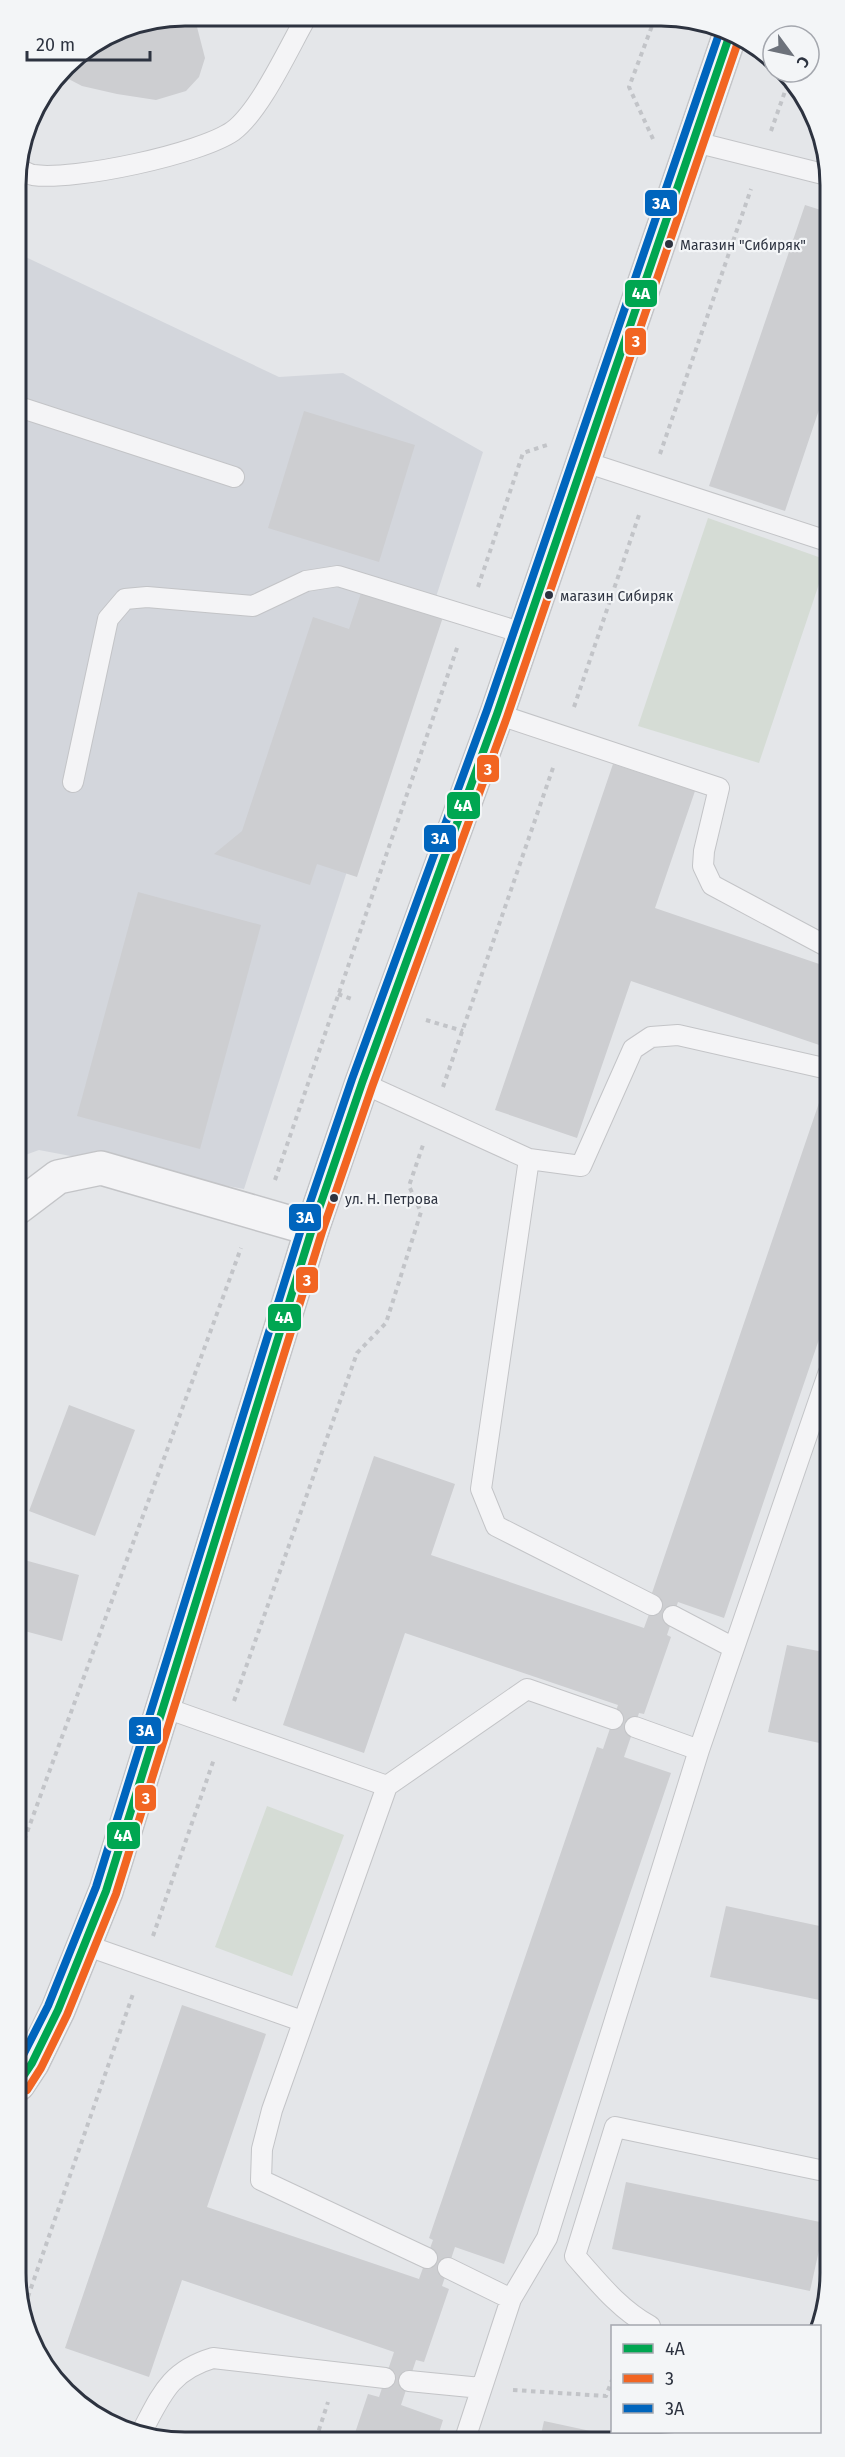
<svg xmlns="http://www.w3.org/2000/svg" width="845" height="2457" font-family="'Fira Sans',sans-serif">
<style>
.built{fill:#d3d6dc}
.garden{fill:#d5dcd5}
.building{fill:#cdced1}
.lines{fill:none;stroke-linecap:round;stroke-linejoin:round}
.lane-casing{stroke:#c3c4c7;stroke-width:22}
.street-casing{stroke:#c3c4c7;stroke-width:36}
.secondary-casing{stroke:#c3c4c7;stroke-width:36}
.path{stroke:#c2c4c8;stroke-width:4;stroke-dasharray:4.5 4.5;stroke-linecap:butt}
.lane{stroke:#f4f4f6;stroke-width:20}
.street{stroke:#f4f4f6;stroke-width:33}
.secondary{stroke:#f7f7f8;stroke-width:33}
.bus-1-casing{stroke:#f3f5f7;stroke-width:12}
.bus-2-casing{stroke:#f3f5f7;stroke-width:12}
.bus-3-casing{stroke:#f3f5f7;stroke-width:12}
.bus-1{stroke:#00a651;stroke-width:8}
.bus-2{stroke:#f26522;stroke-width:8}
.bus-3{stroke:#0065bd;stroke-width:8}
.bus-dot{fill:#2d3340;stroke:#f3f5f7;stroke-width:2}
.labels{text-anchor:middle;stroke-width:4.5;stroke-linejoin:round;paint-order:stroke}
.bus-label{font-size:14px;fill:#2d3340;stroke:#f3f5f7;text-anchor:start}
.rim{fill:none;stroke:#2d3340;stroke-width:3}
.line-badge{stroke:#f3f5f7;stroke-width:2}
.badge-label{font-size:16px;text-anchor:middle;font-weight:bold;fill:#fff}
</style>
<rect width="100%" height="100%" fill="#e4e6e9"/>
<path class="built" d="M15 252 279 377 343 373 483 452 244 1189 39 1150 17 1158Z"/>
<path class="garden" d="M708 518 827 560 759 763 638 726Z
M267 1806 344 1835 292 1976 215 1947Z"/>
<path class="building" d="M184 15 197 27 205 58 199 77 186 91 156 100 117 94 82 86 59 74 72 57 120 28Z
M805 205 827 212V386L785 511 709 486Z
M304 411 415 445 379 562 268 528Z
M362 590 443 617 357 877 317 864 310 885 214 854 242 831 313 617 349 629Z
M613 764 695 791 655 908 828 967V1048L631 981 577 1138 495 1110Z
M138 892 261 925 200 1149 77 1116Z
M821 1097 828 1099V1313L724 1618 678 1602 667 1635 671 1637 644 1714 639 1713 624 1757 671 1773 504 2264 455 2247 442 2286 449 2289 424 2362 416 2360 401 2405 443 2420 437 2439H353L368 2394 379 2397 394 2352 182 2280 149 2377 65 2348 182 2005 266 2034 207 2207 419 2279 433 2240 429 2238 597 1747 603 1749 618 1705 405 1633 364 1753 283 1725 374 1456 455 1484 431 1555 644 1628 656 1595 652 1593Z
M69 1405 135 1430 95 1536 29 1511Z
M17 1558 79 1575 62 1641 17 1629Z
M787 1645 829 1653V1745L768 1732Z
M726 1906 829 1928V2002L710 1977Z
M626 2182 825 2223 810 2291 612 2249Z
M544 2421 623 2438V2439H540Z"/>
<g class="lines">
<defs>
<path id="lane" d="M695 142 827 175
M17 168C22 170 28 174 33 175 74 181 200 154 233 131 261 110 289 47 307 16
M16 406 234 477
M582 461 827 541
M497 714 719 788 704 851 703 866 712 885 828 947
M73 782 108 619 125 599 147 597 253 606 306 581 338 576 523 633
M362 1083 529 1159 581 1166 633 1049 651 1037 678 1035 828 1069
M529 1159 481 1489 496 1526 652 1605
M673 1616 734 1648
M163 1707 387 1786 527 1689 613 1719
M635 1727 699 1750
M387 1786 272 2110 262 2149 261 2180 427 2258
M85 1945 302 2021
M448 2268 511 2299
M650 2326C619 2309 598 2282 575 2256L615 2127 829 2172
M409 2381 481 2388
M141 2433C161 2396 169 2371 213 2358L385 2378
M465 2439 511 2299 547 2238 699 1750 828 1374"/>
<path id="street" d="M17 1208 58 1177 101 1168 312 1229"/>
<path id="secondary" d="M18 2084 32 2063 58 2010 106 1891 312 1229 362 1083 497 714 729 37"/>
</defs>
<use href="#lane" class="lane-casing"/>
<use href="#street" class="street-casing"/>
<use href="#secondary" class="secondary-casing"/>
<path class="path" d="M771 131 789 80
M653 139 629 87 655 18
M660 454 751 189
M478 587 523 453 547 445
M574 707 640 512
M338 994 352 999
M426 1020 463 1031
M443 1087 554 765
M275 1180 458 645
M234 1701 357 1353 386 1323 421 1212 409 1186 423 1145
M18 1857 241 1248
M153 1936 214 1759
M22 2314 133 1994
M513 2390 606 2396 612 2380
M316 2439 328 2402"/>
<use href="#lane" class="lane"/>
<use href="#street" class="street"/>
<use href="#secondary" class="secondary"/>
<defs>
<path id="bus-1" d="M18 2084 32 2063 58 2010 106 1891 312 1229 362 1083 497 714 729 37"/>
<path id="bus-2" d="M27 2090 41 2068 67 2015 116 1894 322 1232 372 1087 507 717 738 42"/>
<path id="bus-3" d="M18 2065 48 2006 96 1887 302 1226 352 1079 487 710 719 34"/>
</defs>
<use href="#bus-1" class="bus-1-casing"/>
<use href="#bus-2" class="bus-2-casing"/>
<use href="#bus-3" class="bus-3-casing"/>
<use href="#bus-1" class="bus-1"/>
<use href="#bus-2" class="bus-2"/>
<use href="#bus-3" class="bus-3"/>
</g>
<g class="bus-dot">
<circle cx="669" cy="244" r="5"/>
<circle cx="549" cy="595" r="5"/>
<circle cx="334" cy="1198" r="5"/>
</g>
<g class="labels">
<g class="bus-label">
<text x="680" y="250">Магазин "Сибиряк"</text>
<text x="560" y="601">магазин Сибиряк</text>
<text x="345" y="1204">ул. Н. Петрова</text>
</g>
</g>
<path d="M0 0H845V2457H0ZM185 26H661A159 159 0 0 1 820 185V2273A159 159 0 0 1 661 2432H185A159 159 0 0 1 26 2273V185A159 159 0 0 1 185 26Z" fill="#f3f5f7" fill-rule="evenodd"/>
<path class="rim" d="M185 26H661A159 159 0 0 1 820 185V2273A159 159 0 0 1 661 2432H185A159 159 0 0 1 26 2273V185A159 159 0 0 1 185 26Z"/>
<g class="line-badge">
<rect x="644" y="189" width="34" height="28" rx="6" fill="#0065bd"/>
<rect x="624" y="279" width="34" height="29" rx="6" fill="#00a651"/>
<rect x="624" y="327" width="23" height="29" rx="6" fill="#f26522"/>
<rect x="476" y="754" width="24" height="29" rx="6" fill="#f26522"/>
<rect x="446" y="791" width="35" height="29" rx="6" fill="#00a651"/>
<rect x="423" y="824" width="34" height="29" rx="6" fill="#0065bd"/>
<rect x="288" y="1203" width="34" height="29" rx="6" fill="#0065bd"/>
<rect x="295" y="1266" width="24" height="28" rx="6" fill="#f26522"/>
<rect x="267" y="1303" width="35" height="29" rx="6" fill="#00a651"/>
<rect x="128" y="1716" width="34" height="29" rx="6" fill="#0065bd"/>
<rect x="134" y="1784" width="23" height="28" rx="6" fill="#f26522"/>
<rect x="106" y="1821" width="35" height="29" rx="6" fill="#00a651"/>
</g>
<g class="badge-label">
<text x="661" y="209">3А</text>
<text x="641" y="299">4А</text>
<text x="636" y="347">3</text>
<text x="488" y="775">3</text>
<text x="463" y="811">4А</text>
<text x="440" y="844">3А</text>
<text x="305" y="1223">3А</text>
<text x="307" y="1286">3</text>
<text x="284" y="1323">4А</text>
<text x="145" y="1736">3А</text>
<text x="146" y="1804">3</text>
<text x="123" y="1841">4А</text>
</g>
<rect x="611" y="2325" width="210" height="108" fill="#f3f5f7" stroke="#a4a7ae" stroke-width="1.5"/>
<rect x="623" y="2344" width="30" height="9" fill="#00a651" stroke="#a4a7ae" stroke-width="1.5"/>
<text x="665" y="2355" font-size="18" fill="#2d3340">4А</text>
<rect x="623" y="2374" width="30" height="9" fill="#f26522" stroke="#a4a7ae" stroke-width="1.5"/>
<text x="665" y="2385" font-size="18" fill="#2d3340">3</text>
<rect x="623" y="2404" width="30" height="9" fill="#0065bd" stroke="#a4a7ae" stroke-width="1.5"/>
<text x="665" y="2415" font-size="18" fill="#2d3340">3А</text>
<g transform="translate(791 54) rotate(123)"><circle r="28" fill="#f3f5f7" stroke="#a4a7ae" stroke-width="1.5"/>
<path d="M0-4.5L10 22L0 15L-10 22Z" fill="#6d727b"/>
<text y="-9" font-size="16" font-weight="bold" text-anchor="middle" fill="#2d3340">С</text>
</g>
<path d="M27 51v9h123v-9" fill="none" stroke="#2d3340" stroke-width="3"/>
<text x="36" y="51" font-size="18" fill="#2d3340" stroke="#f3f5f7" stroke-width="4.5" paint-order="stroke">20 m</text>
</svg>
